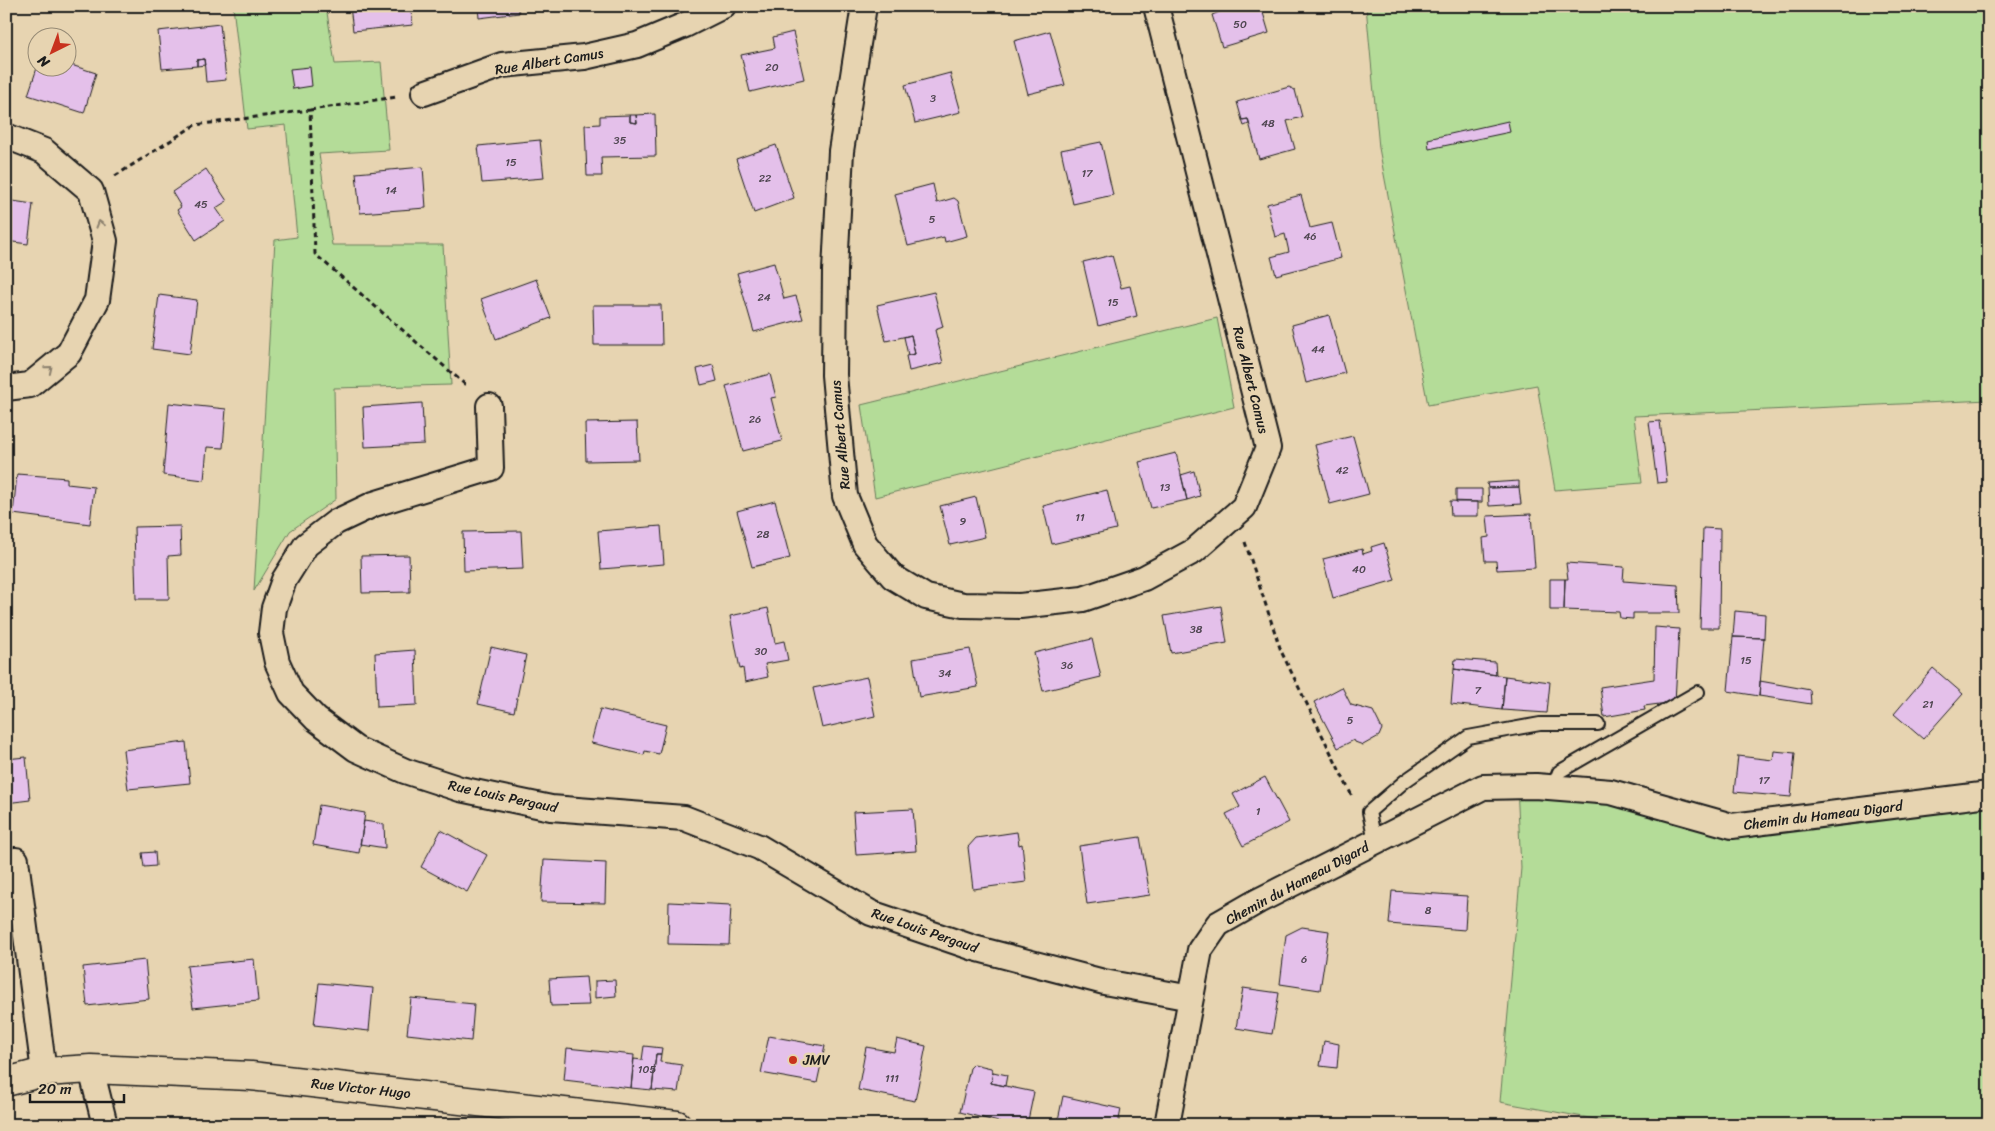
<svg xmlns="http://www.w3.org/2000/svg" width="1995" height="1131" font-family="Sriracha,sans-serif">
<style>
.green{fill:#b4dc98;stroke:#687c5a}
.building{fill:#e4c0ea;stroke:#1c1c1c}
.lines{fill:none;stroke-linecap:round;stroke-linejoin:round}
.service-casing{stroke:#1c1c1c;stroke-width:16}
.minor-casing{stroke:#1c1c1c;stroke-width:28}
.secondary-casing{stroke:#1c1c1c;stroke-width:31}
.path{stroke:#1c1c1c;stroke-width:3;stroke-dasharray:5 4;stroke-linecap:butt}
.service{stroke:#e7d4b1;stroke-width:12}
.minor{stroke:#e7d4b1;stroke-width:24}
.secondary{stroke:#e7d4b1;stroke-width:28}
.oneway{stroke:#8c816e}
.poi-dot{fill:#c8321e;stroke:#e7d4b1;stroke-width:2}
.labels{text-anchor:middle;stroke-width:5;stroke-linejoin:round;paint-order:stroke}
.number-label{font-size:11px;fill:#4e4550}
.street-label{font-size:14px;fill:#1c1c1c;stroke:#e7d4b1}
.poi-label{font-size:14px;fill:#1c1c1c;stroke:#e7d4b1;text-anchor:start}
</style>
<rect width="100%" height="100%" fill="#e7d4b1"/>
<filter id="ink" filterUnits="userSpaceOnUse"><feTurbulence type="fractalNoise" baseFrequency=".02" numOctaves="2"/><feDisplacementMap in="SourceGraphic" scale="10" xChannelSelector="R" yChannelSelector="G"/><feConvolveMatrix kernelMatrix="1 2 1 2 8 2 1 2 1" color-interpolation-filters="sRGB"/></filter>
<g filter="url(#ink)">
<path class="green" d="M233 6H326L335 64 381 62 389 150 319 154 332 245H443L451 385 334 388 336 499 290 531 254 591 275 240 297 237 286 125 247 129Z
M1366 6H1989V400L1634 416 1642 483 1555 490 1537 385 1428 405 1379 148Z
M1217 318 1234 407 875 497 861 405Z
M1517 786 1732 826 1989 794V1125H1628L1500 1102 1521 868Z"/>
<path class="building" d="M350 6H410L413 25 353 31Z
M478 6H518L519 13 479 18Z
M1220 6H1261L1269 33 1222 47 1212 15 1222 11Z
M220 24 226 80 206 82 204 59 197 60V66L162 69 158 31Z
M1050 31 1065 85 1028 94 1014 41Z
M793 32 804 79 750 92 741 55 775 48 773 37Z
M204 59 205 65 197 66V60Z
M68 64 96 73 84 113 28 95 38 65V68H68Z
M310 67 312 86 293 89 290 69Z
M950 73 961 112 915 123 905 85Z
M1289 87 1295 90 1302 117 1287 121 1295 149 1259 159 1248 119 1242 120 1237 102Z
M655 114 656 156 601 157 602 176H587L585 125 600 124V116L630 115V122L637 123 636 115Z
M630 115H636L637 123 630 122Z
M1248 119 1249 124 1244 126 1242 120Z
M1508 121 1510 132 1429 149 1428 139Z
M540 140 544 178 482 183 478 146Z
M1101 142 1113 195 1073 204 1061 150Z
M776 145 794 198 754 213 736 159Z
M423 167 426 208 360 213 356 173Z
M206 169 227 201 216 208 225 221 196 240 177 210 181 207 172 192Z
M933 184 937 203 954 198 958 201 967 236 945 242 944 237 908 246 895 194Z
M1301 195 1310 228 1332 223 1341 258 1276 275 1271 257 1289 252 1285 234 1275 237 1267 204Z
M6 200 33 204 28 244 6 241Z
M1112 255 1121 288 1130 286 1137 316 1098 326 1083 262Z
M774 263 784 299 796 296 803 319 754 332 737 273Z
M536 279 551 318 496 339 481 299Z
M6 282 11 283 6 320Z
M934 292 943 327 935 330 943 363 909 371 906 356 915 354 911 335 886 341 877 305Z
M159 295 197 300 190 354 152 349Z
M593 305H661L662 345H594Z
M1329 315 1345 373 1306 383 1292 325Z
M911 335 915 354 908 355 904 337Z
M713 365 717 381 701 385 697 369Z
M770 374 776 397 771 398 782 441 743 451 726 386Z
M169 403 226 409 223 448 207 447 204 480 163 475Z
M422 403 424 444 365 447 363 407Z
M1660 421 1667 482 1657 483 1649 422Z
M637 422 639 460 586 461 585 423Z
M1353 436 1369 494 1330 504 1315 445Z
M1176 453 1187 500 1151 508 1139 462Z
M1194 471 1200 496 1187 500 1181 475Z
M17 474 67 478V484L94 487 90 524 13 514Z
M1519 481V487L1488 488 1487 483Z
M1519 487 1521 504 1489 506 1488 488Z
M1456 489H1482V502H1456Z
M1107 490 1116 529 1052 544 1043 506Z
M976 497 985 537 950 545 940 506Z
M775 501 790 558 752 567 737 511Z
M1450 501 1478 502V516H1451Z
M1531 514 1535 568 1497 570 1496 561H1485L1483 538 1489 537 1487 516Z
M180 526 181 555 168 556 169 599H136L134 527Z
M661 526 664 564 601 569 598 531Z
M1703 528 1720 529 1719 628H1700Z
M521 531 523 569 464 571 463 532Z
M1384 543 1395 580 1333 598 1323 559 1362 549 1363 554 1372 551 1371 547Z
M409 555 410 592 362 593 361 556Z
M1566 563 1624 567 1623 581 1678 585 1679 613H1633V619L1620 618 1619 612 1564 610 1565 579H1568Z
M1550 579H1565L1564 610H1550Z
M1221 606 1227 643 1171 653 1164 616Z
M768 608 775 643 784 641 788 660 765 664 768 677 745 682 743 668 740 669 730 616Z
M1735 611 1765 614 1764 638 1733 637Z
M1655 627 1679 629 1675 702 1644 706 1645 710 1604 717 1600 687 1654 679Z
M1733 637 1764 638 1759 696 1728 691Z
M1092 639 1101 677 1043 691 1034 653Z
M491 647 526 655 514 712 478 704Z
M970 649 978 687 919 697 913 659Z
M415 650 417 705 377 707 375 653Z
M1455 659 1495 662 1496 675 1454 669Z
M1933 668 1963 694 1923 739 1894 714Z
M1454 669 1505 676 1502 710 1451 704Z
M1505 676 1550 682 1547 713 1502 710Z
M867 677 875 716 822 728 813 688Z
M1760 681 1810 690 1811 704 1759 696Z
M1342 687 1351 705 1373 711 1382 729 1379 736 1363 745 1355 742 1354 740 1338 748 1314 702Z
M600 709 666 725 659 754 645 751 644 755 591 743Z
M186 742 190 783 128 789 123 750Z
M1774 751 1795 753 1791 797 1734 792 1738 756 1773 760Z
M26 757 30 800 6 803V759Z
M1265 777 1289 822 1243 846 1226 814 1240 807 1233 794Z
M319 805 365 813 359 853 313 845Z
M913 809 916 851 856 855 853 812Z
M364 821 384 824 385 848 360 844Z
M441 830 487 855 467 892 421 867Z
M1017 832 1019 845 1022 844 1026 882 973 889 968 847 976 838Z
M1140 837 1150 895 1087 904 1079 846Z
M155 852 156 866 144 867 142 853Z
M544 860 606 863 605 903 541 902Z
M1392 891 1467 896 1465 930 1389 924Z
M669 902 731 905 729 945 668 944Z
M1302 927 1329 931 1320 990 1280 984 1286 935Z
M254 959 258 1001 193 1008 187 966Z
M145 960 149 999 87 1006 83 967Z
M586 977 589 1005 551 1006 549 979Z
M615 980 616 996 595 998V981Z
M319 983 373 988 369 1031 314 1025Z
M1243 988 1279 993 1272 1034 1236 1028Z
M411 998 474 1004 471 1041 407 1034Z
M769 1036 825 1046 817 1083 761 1073Z
M897 1039 926 1046 915 1101 858 1090 866 1047 894 1052Z
M1324 1041 1339 1044 1337 1068 1320 1066Z
M644 1046 662 1048 661 1054H656L652 1090 631 1088 634 1059 642 1060Z
M567 1048 634 1055 631 1088 564 1080Z
M656 1054H661L660 1062 682 1065 678 1092 652 1090Z
M974 1064 991 1068 993 1072 991 1083 1034 1092 1027 1125H1010L960 1112 970 1068Z
M993 1072 1007 1075 1005 1086 991 1083Z
M1063 1096 1121 1109 1118 1125H1057Z
M1594 1121 1617 1125H1593Z"/>
<g class="lines">
<defs>
<path id="service" d="M1553 787 1559 772 1698 692
M1375 841 1369 812 1405 781 1468 737 1540 724H1598"/>
<path id="minor" d="M864 6 841 151 835 271 834 375 845 496 865 544 893 577 926 597 963 605 1020 606 1083 599 1144 578 1194 551 1244 507 1268 448 1156 6
M424 93 502 65 584 57 637 45 685 25 723 6
M6 136 44 151 91 191 105 241 97 300 69 353 30 385 6 388
M489 406 491 468 374 504 336 522 306 545 284 580 274 608 271 633 277 662 291 693 316 719 356 749 405 771 460 789 551 808 684 818 759 847 871 913 974 948 1104 982 1191 998
M16 860 44 1072
M91 1069 105 1125
M1167 1125 1200 950 1218 924 1258 901 1483 787 1536 786 1611 792 1732 826 1989 794"/>
<path id="secondary" d="M6 1082 44 1072 91 1069 251 1076 677 1125"/>
</defs>
<use href="#service" class="service-casing"/>
<use href="#minor" class="minor-casing"/>
<use href="#secondary" class="secondary-casing"/>
<path class="path" d="M6 14V29
M310 110 396 97
M115 176 195 125 310 110 315 254 468 387
M1245 542 1281 651 1352 796"/>
<use href="#service" class="service"/>
<use href="#minor" class="minor"/>
<use href="#secondary" class="secondary"/>
</g>
<defs><path id="oneway-chevron" d="M-2-3.5L2.5 0L-2 3.5" fill="none" stroke-width="1.6" stroke-linecap="round" stroke-linejoin="round" transform="scale(1.25)"/></defs>
<g class="oneway">
<use href="#oneway-chevron" transform="translate(100 224) rotate(-106)"/>
<use href="#oneway-chevron" transform="translate(49 369) rotate(-39)"/>
</g>
</g>
<circle class="poi-dot" cx="793" cy="1060" r="5"/>
<g class="labels">
<g class="number-label">
<text x="1240" y="28">50</text>
<text x="772" y="71">20</text>
<text x="933" y="102">3</text>
<text x="1268" y="127">48</text>
<text x="620" y="144">35</text>
<text x="511" y="166">15</text>
<text x="1087" y="177">17</text>
<text x="765" y="182">22</text>
<text x="391" y="194">14</text>
<text x="201" y="208">45</text>
<text x="932" y="223">5</text>
<text x="1310" y="240">46</text>
<text x="764" y="301">24</text>
<text x="1113" y="306">15</text>
<text x="1318" y="353">44</text>
<text x="755" y="423">26</text>
<text x="1342" y="474">42</text>
<text x="1165" y="491">13</text>
<text x="1080" y="521">11</text>
<text x="963" y="525">9</text>
<text x="763" y="538">28</text>
<text x="1359" y="573">40</text>
<text x="1196" y="633">38</text>
<text x="761" y="655">30</text>
<text x="1746" y="664">15</text>
<text x="1067" y="669">36</text>
<text x="945" y="677">34</text>
<text x="1478" y="694">7</text>
<text x="1928" y="708">21</text>
<text x="1350" y="724">5</text>
<text x="1764" y="784">17</text>
<text x="1258" y="815">1</text>
<text x="1428" y="914">8</text>
<text x="1304" y="963">6</text>
<text x="647" y="1073">105</text>
<text x="892" y="1082">111</text>
</g>
<g class="street-label">
<text transform="translate(549 61) rotate(-9)" y="5">Rue Albert Camus</text>
<text transform="translate(1251 380) rotate(76)" y="5">Rue Albert Camus</text>
<text transform="translate(840 435) rotate(-95)" y="5">Rue Albert Camus</text>
<text transform="translate(503 796) rotate(12)" y="5">Rue Louis Pergaud</text>
<text transform="translate(1823 815) rotate(-7)" y="5">Chemin du Hameau Digard</text>
<text transform="translate(1297 883) rotate(-28)" y="5">Chemin du Hameau Digard</text>
<text transform="translate(925 930) rotate(19)" y="5">Rue Louis Pergaud</text>
<text transform="translate(361 1088) rotate(6)" y="5">Rue Victor Hugo</text>
</g>
<g class="poi-label">
<text x="803" y="1065">JMV</text>
</g>
</g>
<rect width="1995" height="1131" fill="none" stroke="#e7d4b1" stroke-width="25"/>
<rect x="12" y="12" width="1970" height="1106" fill="none" stroke="#1c1c1c" stroke-width="2" filter="url(#ink)"/>
<g transform="translate(52 52) rotate(222)"><circle r="24" fill="#e7d4b1" stroke="#968a75"/>
<path d="M0-4L9 19L0 12L-9 19Z" fill="#c8321e"/>
<text y="-8" font-size="14" font-weight="bold" text-anchor="middle" fill="#1c1c1c">N</text>
</g>
<path d="M30 1094v8h94v-8" fill="none" stroke="#1c1c1c" stroke-width="2.5"/>
<text x="38" y="1094" font-size="15" fill="#1c1c1c" stroke="#e7d4b1" stroke-width="4" paint-order="stroke">20 m</text>
</svg>
